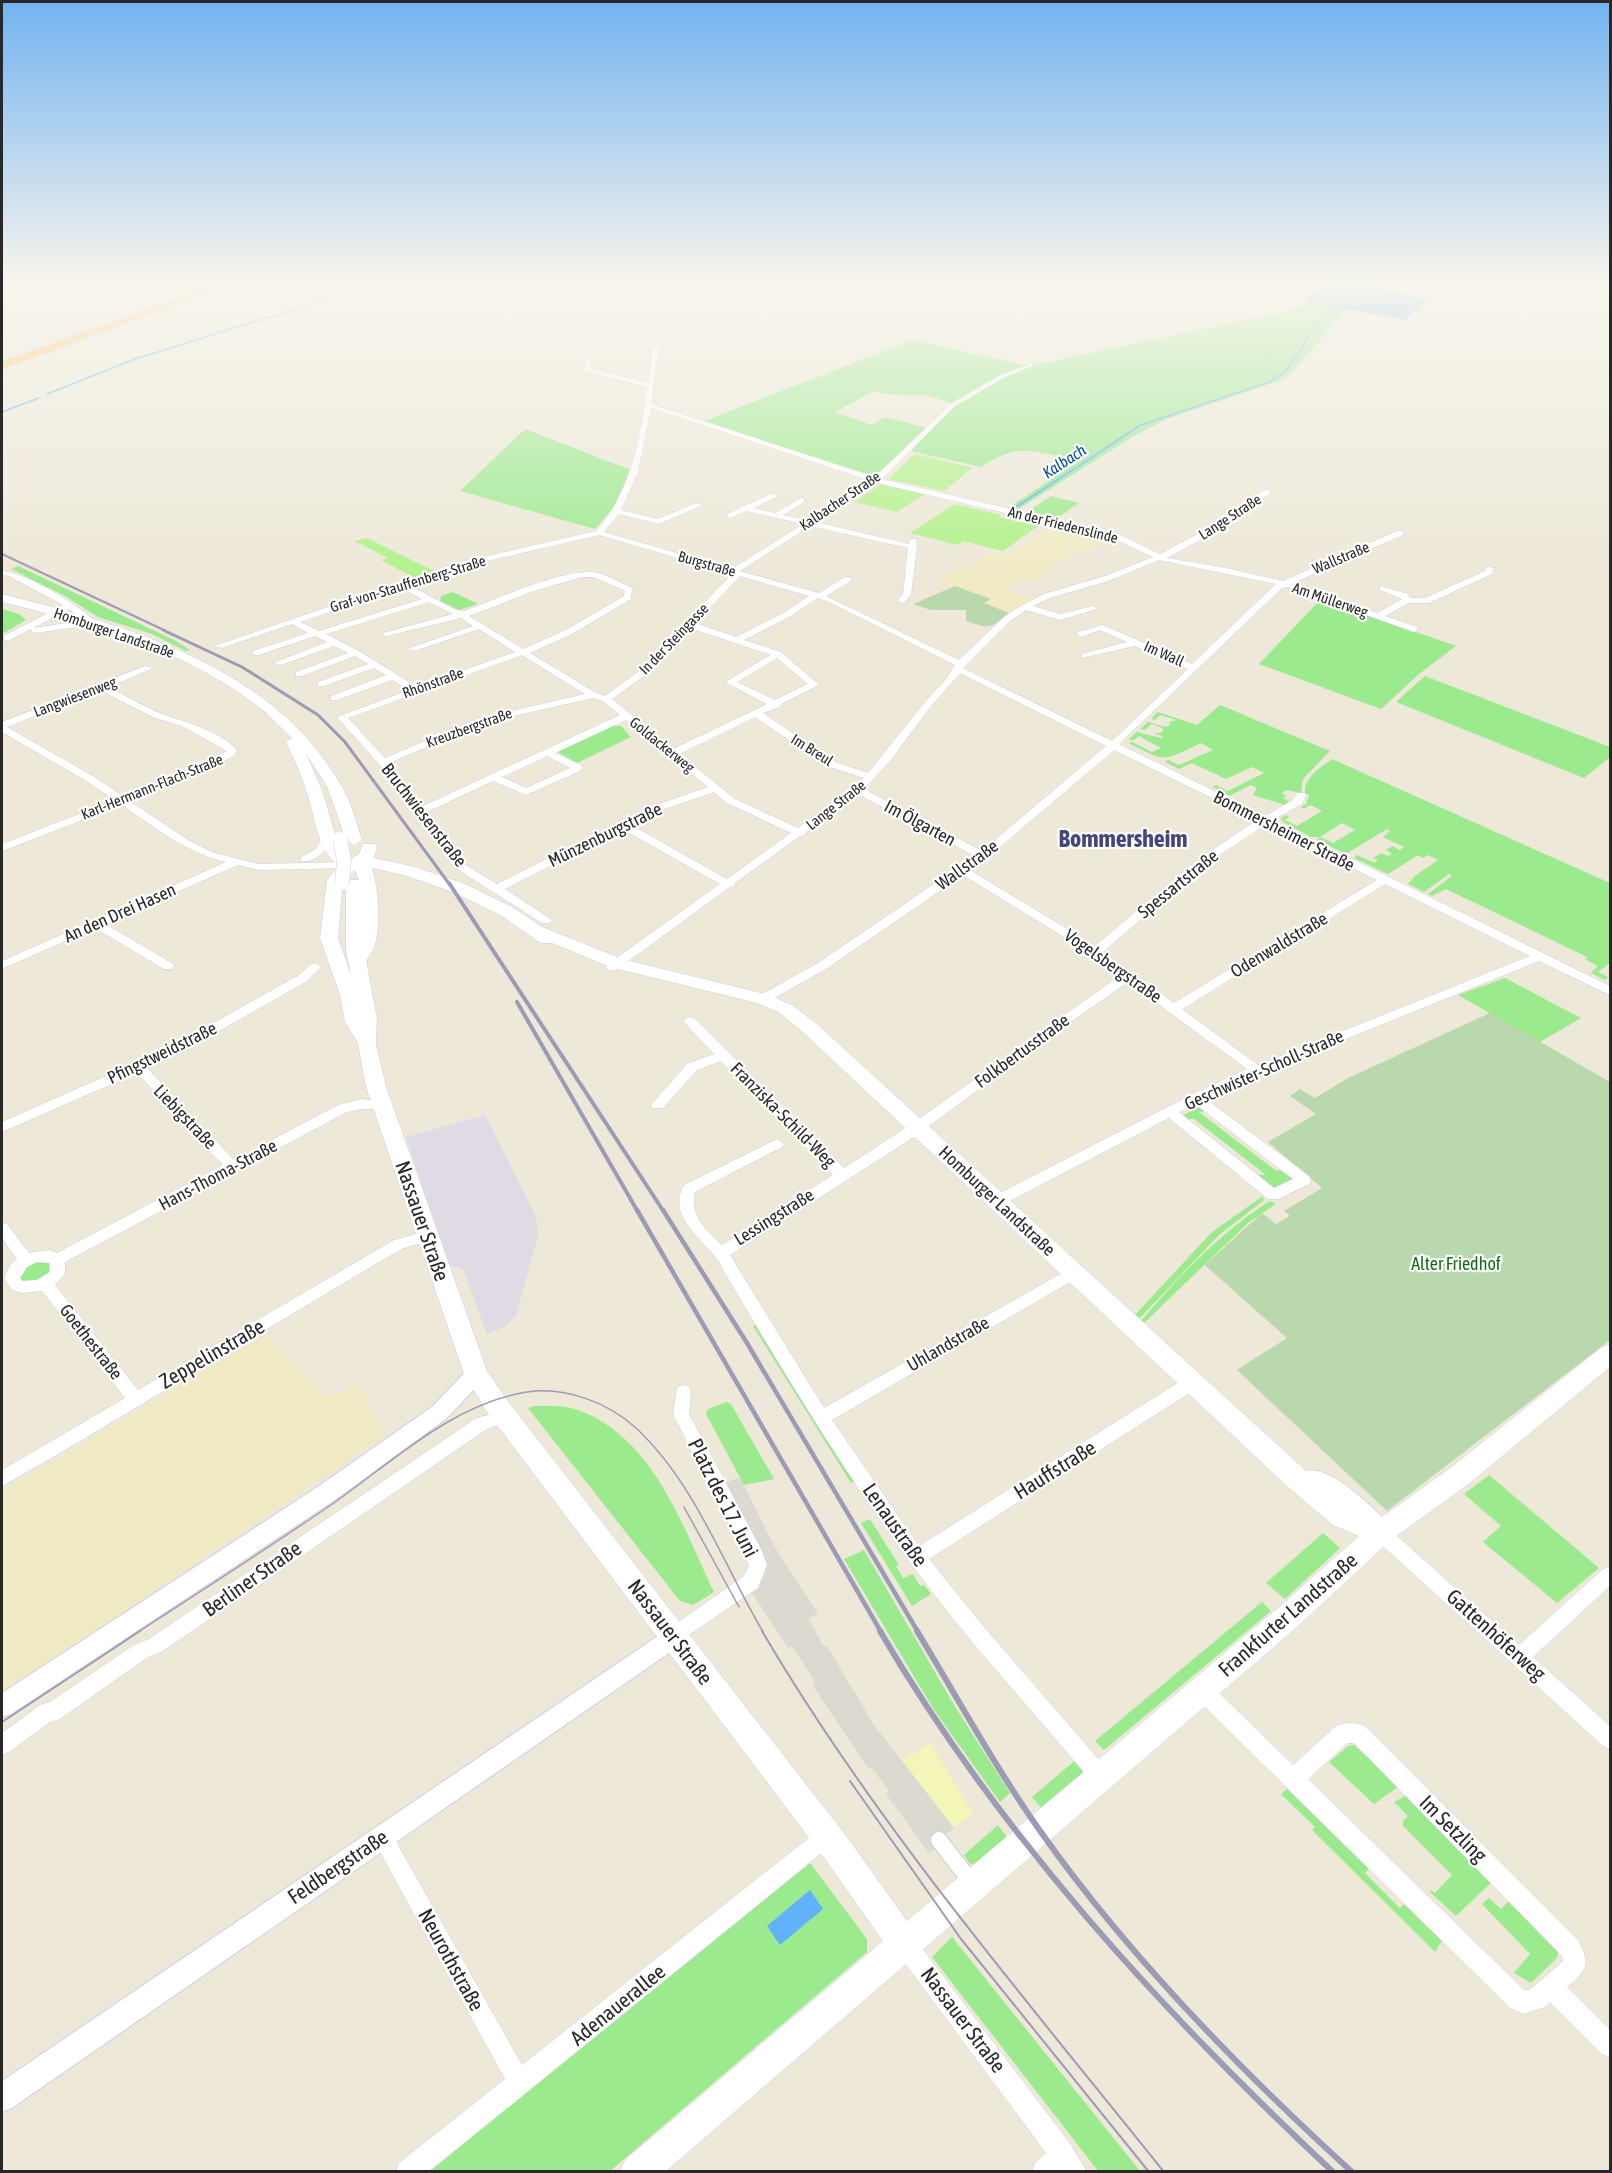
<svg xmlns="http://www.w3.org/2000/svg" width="1612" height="2173" font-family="'Asap Condensed',sans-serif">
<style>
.industrial{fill:#dfdae4}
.education{fill:#f1ebc5}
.green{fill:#9bea8e;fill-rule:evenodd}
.sand{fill:#f3f6b7}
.cemetery{fill:#bad8ad}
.pitch{fill:#b0f289}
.plaza{fill:#dcdad0}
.water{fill:#5fb2fb}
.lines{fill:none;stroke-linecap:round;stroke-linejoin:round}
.stream-far1{stroke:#5fb2fb;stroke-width:1.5}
.stream{stroke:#5fb2fb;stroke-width:2}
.pedestrian-casing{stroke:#cecde3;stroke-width:18}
.minor-casing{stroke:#cecde3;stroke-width:1}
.tertiary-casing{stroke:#cecde3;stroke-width:2}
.secondary-casing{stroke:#cecde3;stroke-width:1}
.motorway-casing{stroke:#cbcbcb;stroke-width:1}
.pedestrian{stroke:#fff;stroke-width:16}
.minor{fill:#fff;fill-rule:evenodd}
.tertiary{fill:#fff;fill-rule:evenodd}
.secondary{fill:#fff;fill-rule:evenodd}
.motorway{fill:#ffbf51;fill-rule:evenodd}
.tram-far1{stroke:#9c9bb5;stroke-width:1.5}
.tram{stroke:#9c9bb5;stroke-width:2}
.rail-far4{stroke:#9c9bb5;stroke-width:2}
.rail-far3{stroke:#9c9bb5;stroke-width:3}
.rail-far2{stroke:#9c9bb5;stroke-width:4}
.rail-far1{stroke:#9c9bb5;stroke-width:4.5}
.rail{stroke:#9c9bb5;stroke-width:6}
.secondary-bridge-casing{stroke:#cecde3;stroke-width:15;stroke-linecap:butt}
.secondary-bridge{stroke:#fff;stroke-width:14}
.labels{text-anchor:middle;stroke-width:4.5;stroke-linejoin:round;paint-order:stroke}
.far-street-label{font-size:15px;fill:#282828;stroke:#fff}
.far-water-label{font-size:16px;font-style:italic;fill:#004ba5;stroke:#fff}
.street-label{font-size:18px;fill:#282828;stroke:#fff}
.park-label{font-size:18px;fill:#126c12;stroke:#fff}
.near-street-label{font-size:21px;fill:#282828;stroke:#fff}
.district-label{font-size:24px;font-weight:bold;fill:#46457d;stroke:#fff}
</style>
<rect width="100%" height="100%" fill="#ede8d8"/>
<path class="industrial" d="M485 1115 536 1217 538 1236 516 1315 506 1326 487 1334 463 1269 450 1265 437 1232 406 1137Z"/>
<path class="education" d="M1055 524 1116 539 1059 561 1031 584 1022 580 1005 588 1035 601 1009 613 983 603 990 599 936 581 953 571 969 567 989 553H1014Z
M265 1335 327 1398 360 1384 383 1440 358 1453 128 1609 121 1618 2 1694V1492Z"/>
<path class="green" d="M1329 280 1369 285 1376 280H1391L1377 288 1433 300 1416 312 1351 304 1287 378 1166 419 1129 439 1017 510 1008 508 1078 461C1036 452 1019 441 981 467L911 451 956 404 1006 376 1034 365 1297 309Z
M913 340 1024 365 1000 375 951 403C942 401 931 395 922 395 906 395 891 396 874 391L835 412 872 425 885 417 926 428 873 478 704 421Z
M525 429 631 470 614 507 595 529 460 491Z
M1051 496 1079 503 1057 518 1029 511Z
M18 566 174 640 190 650 186 651 152 634 98 617 65 596 11 569Z
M453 592 478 604 459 610 440 601 441 596Z
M1321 599 1456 646 1419 674 1381 709 1259 664Z
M2 609 19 614 26 620 2 634Z
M1425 676 1610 747V757L1584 778 1396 702Z
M1220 705 1330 751 1303 779 1301 793 1286 790 1282 793 1286 796 1283 798 1289 801 1285 805 1253 795 1257 788 1251 785 1229 796 1213 787 1216 785 1228 791 1264 773 1252 767 1226 779 1192 763 1179 769 1165 762 1168 760 1179 765 1213 750 1201 743C1163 761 1166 763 1129 743L1132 742 1152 752 1161 748 1139 736 1134 740H1128L1137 732 1161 738 1163 736 1154 734 1163 732V728L1151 724 1145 730 1140 729 1148 722 1165 727 1170 725 1169 722 1177 720 1160 715 1155 720 1151 719 1158 712 1197 725Z
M611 726H621L631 737 577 763 556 751Z
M1332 759 1610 883V963L1598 972 1608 977 1605 980 1591 973 1598 966 1585 959 1587 957 1446 889 1432 896 1428 894 1452 876 1449 874 1424 892 1408 884 1415 876 1438 860 1428 855 1423 858 1418 855 1388 874 1354 858 1357 855 1375 863 1378 860 1373 858 1382 853 1388 856 1392 854 1386 850 1392 846 1400 850 1404 847 1383 837 1390 831 1387 829 1346 854 1317 840 1320 837H1311L1281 821 1285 822 1280 819 1286 815 1289 817 1285 820 1297 826 1322 811 1310 805 1304 809 1301 807 1306 804 1309 795 1305 793C1304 777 1320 768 1332 759ZM1342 823 1355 830 1333 843 1320 837Z
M1505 978 1581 1018 1540 1042 1458 995Z
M1199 1106 1207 1111 1199 1112 1275 1170 1288 1172 1293 1175V1181C1273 1192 1273 1187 1256 1175H1266L1194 1119H1185L1182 1116Z
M1263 1196 1264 1200 1219 1235 1140 1318 1134 1316 1212 1232Z
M1270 1201 1276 1204 1249 1222 1143 1324 1141 1321C1178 1277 1221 1232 1270 1201Z
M36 1261 49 1263V1272L37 1281H23L19 1276 22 1269Z
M758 1324 857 1480 851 1483 753 1326Z
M726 1402 731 1404 774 1479 744 1485 706 1414 708 1409Z
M534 1406C547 1406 562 1405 575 1409 653 1435 682 1526 714 1592L693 1605 680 1601 528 1408Z
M1489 1475 1599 1568 1557 1603 1483 1542 1501 1526 1464 1494Z
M870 1519 899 1565 896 1566 903 1578 913 1574 920 1586 924 1585 931 1594 912 1606 861 1523Z
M1323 1533 1340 1548 1285 1599 1266 1583Z
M864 1550 954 1705 1010 1793 1000 1802 934 1710 844 1559Z
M1262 1602 1271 1611 1104 1750 1095 1741Z
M1354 1745 1399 1786 1374 1804 1329 1762 1348 1746Z
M1078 1758 1091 1772 1044 1811 1032 1797Z
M1287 1789 1369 1869 1365 1873 1400 1908 1404 1904 1442 1941 1435 1952 1312 1830 1315 1827 1281 1794Z
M1407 1795 1493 1881 1456 1916 1430 1892 1431 1890 1435 1893 1452 1875 1403 1826V1821L1408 1816 1394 1802Z
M998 1825 1009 1840 976 1866 969 1863 964 1855Z
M810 1863 867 1939V1952L610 2171 429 2172Z
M1489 1898 1501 1909 1509 1901 1558 1952 1557 1958 1531 1983 1514 1973 1530 1954 1482 1904Z
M952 1937 1140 2171H1098L932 1957Z"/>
<path class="sand" d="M930 1743 973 1813 954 1828 903 1761Z"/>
<path class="cemetery" d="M955 586 991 599 984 603 1009 613C990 629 990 629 966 621V610H931L913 604Z
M1490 1013 1610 1082V1340L1387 1511 1237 1370 1287 1338 1205 1265 1262 1213 1276 1224 1290 1216 1284 1211 1322 1188 1268 1142 1316 1114 1290 1096 1300 1089 1315 1098 1348 1078Z"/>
<path class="pitch" d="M914 454 970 467 972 468 944 491 888 479Z
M881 484H882L925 494 896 512 854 502Z
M955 504 1001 515 999 517 1038 526 1003 551 963 541 957 545 910 533Z
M367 538 434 571 415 578 381 560 388 558 355 541Z"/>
<path class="plaza" d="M740 1477 773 1544 818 1614 809 1619 824 1647 827 1646 874 1725 954 1828 937 1842V1847L929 1853 886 1794 889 1791 871 1767 868 1768 812 1685 815 1682 792 1646 788 1648 751 1591 762 1581 767 1563 725 1483Z"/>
<path class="water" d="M1340 281 1413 296 1422 301 1406 320 1304 301 1333 282Z
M810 1890 823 1909 780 1945 767 1926Z"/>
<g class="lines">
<path class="stream-far1" d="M1200 280 1302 295
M1372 284 1379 280
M353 287 377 280
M47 394 135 359 292 310 348 288
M2 412 39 398
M1127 434 1141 425 1267 383 1286 371 1316 326 1341 305"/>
<path class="stream" d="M1013 509 1129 433"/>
<defs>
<path id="pedestrian" d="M939 1840 971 1882"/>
<path id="minor" d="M656 346 659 348 651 404 875 477 951 404 1001 375 1032 364V366L1005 377 955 406 882 479 1118 534 1160 554 1207 529 1264 490H1270V494L1213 533 1167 558 1221 567 1283 581 1397 531H1403V535L1293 583 1377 613 1402 599 1380 590V586L1408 594 1410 598H1425L1485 571 1487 566 1494 568 1492 574 1429 603H1409L1385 616 1417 627 1418 629 1414 632 1287 587 1282 588 1119 744 1265 816 1293 800 1297 793H1305L1306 795 1302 804 1273 820 1610 986V995L1539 961 1262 1073 1206 1099 1309 1176 1311 1180 1309 1184 1278 1199H1268L1169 1118 1002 1205H992L990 1201 992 1197 1191 1095 1247 1069 1128 982 1052 1035 914 1137 730 1255 824 1408 1069 1269H1079L1082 1273 1079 1277 832 1420 919 1546 1187 1377 1193 1375 1199 1377 1201 1382 1199 1387 929 1559 984 1627 1107 1769 1110 1776 1107 1783 1100 1786 1093 1783C1039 1718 981 1656 930 1589 854 1488 789 1382 725 1273 722 1268 720 1262 716 1258 700 1237 667 1216 684 1185L777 1139 784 1144 782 1147 695 1192C689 1214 707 1232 722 1245L833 1175 721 1061 697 1070 663 1108H653L651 1105 687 1064 714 1054 683 1021 689 1017 694 1018 844 1168C939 1109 1028 1039 1120 976L1082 948 963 875 826 969 767 1002H759L757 999 759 996 818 963 975 856 858 794 806 832 805 835 800 836 735 883 734 886 730 887 616 970H608L606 967 608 964 720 884 622 829 505 889 552 920 550 923H542L454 867 379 764 337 717 409 690 392 680 337 700H331V696L386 675 374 668 324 686H318V682L368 664 355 656 302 676H296V672L348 653 334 646 281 665 273 663 327 642 315 636 259 655H253V651L308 633 292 624 222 648 214 646 457 563 596 531C632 491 640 437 647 387L585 371 586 360 589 358 592 360 590 369 648 383 653 348ZM651 408 870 481 808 520 783 515 804 502V498H801L775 513 754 508 776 497 777 495 773 493 727 514V518H730L747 511 803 524 732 569 604 532 619 514 659 524 703 505 696 503 658 519 621 510 638 472ZM877 483 1112 538 1153 557 1105 576 1044 594 1022 605 1004 617 959 660 826 596 851 581V577H845L819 593 740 571 810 526 908 548 903 594 897 601 904 603 911 594 917 547 916 539H910L909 544 816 522ZM599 535 732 574 638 672 605 696 596 693 530 653 572 634 631 599 632 588C621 583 609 576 598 573 570 566 493 600 464 611L456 610 409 585 462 567ZM1159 560 1276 584 1192 664 1103 625 1078 632 1077 634 1081 637 1100 630 1127 642 1082 654V658L1135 646 1188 669 1112 741 963 668 1010 621 1026 610 1060 620 1097 609 1093 606 1060 614 1033 606 1050 598 1111 580ZM740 576 809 596 785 612 736 637 695 623ZM582 577H594L625 591 624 596 566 630 523 649 469 616 534 591ZM401 588 422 599 319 631 300 622ZM817 598 829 602 955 665 947 678 925 702 868 773 835 762 763 713 780 707 781 704 819 685 781 652 744 640 791 616ZM429 602 453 614 383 633V637L461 618 473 626 407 649 415 651 479 629 515 652 417 687 359 651 326 634ZM690 628 771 655 725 682 767 704 673 749 612 699 644 676ZM522 655 585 694 477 719 385 758 348 718ZM777 658 808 684 775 700 737 682ZM960 673 1106 746 982 851 864 789 890 761 931 706ZM593 698 603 701 620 715 421 807 389 763 483 723ZM755 717 827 766 864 778 798 828 735 799 679 754ZM626 720 708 787 645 809 497 884 462 863 425 813 493 781 526 795 580 771 582 767 581 765 555 753ZM1114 750 1257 820 1196 861 1095 946 970 870 987 858ZM547 756 570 768 526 788 502 777ZM714 792 727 803 791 833 727 879 631 825 653 813ZM1265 825 1377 880 1174 1003 1103 952 1204 865ZM1385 884 1530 956 1258 1065 1182 1009ZM1195 1104 1293 1179 1274 1188 1179 1112Z
M2 571C27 573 81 606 98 624L91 626 69 609 33 628 74 622 77 623V627L35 633 32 632 31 629 10 640H4V636L63 605 9 576 2 575Z
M145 666 153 668 109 687C126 696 144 707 162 714 187 723 219 730 237 750L234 756 131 802 188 840 214 853 259 864 350 862 356 865 350 868 259 870 238 865 105 924 172 963 174 966 172 969H164L95 928 2 969V961L226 862C187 853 155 828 122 805L2 851V844L115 800 83 779 2 732V722ZM100 690 155 718 182 726 227 751 124 797 91 775 7 727Z
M327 836 333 839C326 851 316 863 301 861V857L316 849 323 837Z
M315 963 321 967 307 981 177 1055 147 1068 234 1160 338 1105 362 1099 387 1103 389 1106 387 1109H362L347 1112 65 1262V1274L55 1285 138 1390 394 1240 427 1231 432 1232 435 1236 432 1240 404 1248 384 1259 55 1456 2 1486V1470L125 1398 42 1291 23 1293 12 1290 4 1278 10 1265 17 1259 2 1238V1223L7 1224 29 1253 49 1250 57 1253 223 1165 137 1073 2 1132V1122L167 1049 299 975 311 964ZM37 1262 50 1263V1272L37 1280 22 1281 20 1278 27 1267Z
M683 1385 689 1387 691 1392 689 1414 761 1549 767 1565 758 1588 674 1645 667 1642 664 1636 667 1630 744 1576 749 1565 673 1414 677 1387Z
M505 1409 511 1411 513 1416 511 1421 487 1429 163 1651 148 1657 60 1719 50 1722 9 1752 2 1755V1733L40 1705 50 1702 134 1645 149 1639 475 1419Z
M1381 1525 1387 1527 1519 1645 1603 1569 1610 1567V1586L1533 1657 1610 1726V1749L1603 1746 1375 1539 1372 1533 1375 1527Z
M1202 1681 1209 1683 1293 1765 1336 1726C1346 1722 1355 1722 1365 1726L1578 1940C1591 1964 1587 1971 1567 1987L1610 2030V2057L1602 2054 1550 2002 1545 2007 1523 2014 1510 2008 1195 1697 1192 1690 1195 1683ZM1347 1743H1354L1562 1956 1563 1961 1531 1989 1525 1991 1308 1779Z
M382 1825 389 1829 522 2065 820 1829 827 1825 834 1829 838 1836 834 1843 428 2172H396L399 2163 505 2079 375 1843 371 1836 375 1829Z
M904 1932 912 1935 1071 2145 1087 2172H1032L1035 2163 1046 2153 896 1951 893 1943 896 1935Z"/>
<path id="tertiary" d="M476 1366 483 1368 486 1374 483 1380 447 1418 335 1500 11 1714 2 1717V1693L319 1486 433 1406 469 1368Z
M674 1625 682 1628 686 1636 682 1644 12 2108 2 2112V2081Z"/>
<path id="secondary" d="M2 594C128 626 271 665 341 785 351 801 356 822 362 840L354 845 346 840 327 786 306 754 322 790 339 847 351 859 359 854 363 844H375L377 847 374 858 415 867 465 884 512 907 542 927 622 959 769 995 792 1005 819 1026 1306 1471C1327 1464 1367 1502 1382 1517L1453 1466 1602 1347 1610 1345V1367L1471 1482 1390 1541 1298 1626 665 2172H620L625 2160 883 1941 825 1859 488 1413 464 1374 366 1087 358 1043 345 1022 340 995 320 938 327 880 339 866C315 847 316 817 306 790 301 773 293 758 286 742L292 738C281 728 271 716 259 707 185 649 90 624 2 602ZM372 868 404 875 453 892 500 915 541 943H552L610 967 757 1003 780 1013 805 1034 1289 1488 1333 1525 1359 1536 1278 1608 907 1921 847 1837 506 1399 487 1371 386 1087 376 1044 377 1019 366 960C384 944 379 890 372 868ZM355 870 359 880H348L346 884V950L351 975 338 938 343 880Z"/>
<path id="motorway" d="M228 280H243L2 369V362Z"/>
</defs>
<use href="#pedestrian" class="pedestrian-casing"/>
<use href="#minor" class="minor-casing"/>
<use href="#tertiary" class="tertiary-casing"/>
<use href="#secondary" class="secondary-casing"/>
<use href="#motorway" class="motorway-casing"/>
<use href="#pedestrian" class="pedestrian"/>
<use href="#minor" class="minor"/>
<use href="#tertiary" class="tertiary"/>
<use href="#secondary" class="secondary"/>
<use href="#motorway" class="motorway"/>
<path class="tram-far1" d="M684 1507 739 1607
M138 1632C201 1591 265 1550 328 1507 389 1465 451 1404 527 1392 565 1386 609 1403 636 1428 695 1483 723 1564 763 1632"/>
<path class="tram" d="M762 1631C876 1825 1024 1997 1164 2172
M2 1722 140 1631
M850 1781 961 1939 1149 2172"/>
<path class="rail-far4" d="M2 554 166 631"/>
<path class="rail-far3" d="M163 630 242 667 318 715 345 742 450 885"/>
<path class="rail-far2" d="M449 883 664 1212
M517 1002 638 1212"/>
<path class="rail-far1" d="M637 1210 881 1632
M663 1210 747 1343 918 1632"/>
<path class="rail" d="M880 1631C998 1833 1163 2013 1333 2172
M917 1631C957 1697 994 1765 1038 1828 1125 1952 1240 2070 1352 2172"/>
<defs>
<path id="secondary-bridge" d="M340 839 344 861 342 883"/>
</defs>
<use href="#secondary-bridge" class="secondary-bridge-casing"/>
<use href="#secondary-bridge" class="secondary-bridge"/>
</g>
<linearGradient id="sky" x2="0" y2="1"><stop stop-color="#71b3f0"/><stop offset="0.48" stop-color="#f7f5ed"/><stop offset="1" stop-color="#f7f5ed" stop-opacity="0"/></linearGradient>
<rect width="1612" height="585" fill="url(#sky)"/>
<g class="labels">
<g class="far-street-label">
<text transform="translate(840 501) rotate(-34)" y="5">Kalbacher Straße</text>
<text transform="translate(1230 517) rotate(-33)" y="5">Lange Straße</text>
<text transform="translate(1063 525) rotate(14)" y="5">An der Friedenslinde</text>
<text transform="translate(1341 558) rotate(-23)" y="5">Wallstraße</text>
<text transform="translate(707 564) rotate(16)" y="5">Burgstraße</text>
<text transform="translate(408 584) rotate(-17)" y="5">Graf-von-Stauffenberg-Straße</text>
<text transform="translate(1330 600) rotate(19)" y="5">Am Müllerweg</text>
<text transform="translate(114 633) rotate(19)" y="5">Homburger Landstraße</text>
<text transform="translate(674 639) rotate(-46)" y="5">In der Steingasse</text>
<text transform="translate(1164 654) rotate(24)" y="5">Im Wall</text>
<text transform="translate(433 683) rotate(-20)" y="5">Rhönstraße</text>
<text transform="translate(75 697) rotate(-21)" y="5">Langwiesenweg</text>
<text transform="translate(469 728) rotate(-20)" y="5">Kreuzbergstraße</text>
<text transform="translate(662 745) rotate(39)" y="5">Goldackerweg</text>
<text transform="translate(812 750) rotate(32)" y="5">Im Breul</text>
<text transform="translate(152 787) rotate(-22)" y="5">Karl-Hermann-Flach-Straße</text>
<text transform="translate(836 805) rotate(-38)" y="5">Lange Straße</text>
</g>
<g class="far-water-label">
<text transform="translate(1064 461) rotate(-33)" y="6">Kalbach</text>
</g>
<g class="street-label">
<text transform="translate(424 815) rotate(52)" y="6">Bruchwiesenstraße</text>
<text transform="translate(920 823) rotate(28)" y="6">Im Ölgarten</text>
<text transform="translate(1284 831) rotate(27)" y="6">Bommersheimer Straße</text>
<text transform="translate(605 835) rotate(-26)" y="6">Münzenburgstraße</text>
<text transform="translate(967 865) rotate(-36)" y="6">Wallstraße</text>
<text transform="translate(1178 884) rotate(-39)" y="6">Spessartstraße</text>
<text transform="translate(120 913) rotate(-24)" y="6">An den Drei Hasen</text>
<text transform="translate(1279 945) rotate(-31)" y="6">Odenwaldstraße</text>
<text transform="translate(1113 966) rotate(35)" y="6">Vogelsbergstraße</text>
<text transform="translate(1022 1051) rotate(-36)" y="6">Folkbertusstraße</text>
<text transform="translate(162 1053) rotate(-26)" y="6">Pfingstweidstraße</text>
<text transform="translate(1264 1070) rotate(-24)" y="6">Geschwister-Scholl-Straße</text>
<text transform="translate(783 1115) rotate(45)" y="6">Franziska-Schild-Weg</text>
<text transform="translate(185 1117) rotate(46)" y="6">Liebigstraße</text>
<text transform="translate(218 1175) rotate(-28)" y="6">Hans-Thoma-Straße</text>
<text transform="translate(997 1201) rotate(43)" y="6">Homburger Landstraße</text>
<text transform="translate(774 1217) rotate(-32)" y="6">Lessingstraße</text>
<text transform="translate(91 1342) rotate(52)" y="6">Goethestraße</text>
<text transform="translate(948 1344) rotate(-30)" y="6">Uhlandstraße</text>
</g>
<g class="park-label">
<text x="1456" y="1270">Alter Friedhof</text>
</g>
<g class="near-street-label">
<text transform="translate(422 1221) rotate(71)" y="7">Nassauer Straße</text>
<text transform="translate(212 1354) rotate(-30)" y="7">Zeppelinstraße</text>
<text transform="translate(1055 1470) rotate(-32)" y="7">Hauffstraße</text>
<text transform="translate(723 1498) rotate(63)" y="7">Platz des 17. Juni</text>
<text transform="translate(895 1525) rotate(55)" y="7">Lenaustraße</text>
<text transform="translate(252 1579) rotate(-35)" y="7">Berliner Straße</text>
<text transform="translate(1288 1615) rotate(-41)" y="7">Frankfurter Landstraße</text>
<text transform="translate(670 1632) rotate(53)" y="7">Nassauer Straße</text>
<text transform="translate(1496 1635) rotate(42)" y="7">Gattenhöferweg</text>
<text transform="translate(1453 1829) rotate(45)" y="7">Im Setzling</text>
<text transform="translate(338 1867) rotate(-34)" y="7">Feldbergstraße</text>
<text transform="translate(451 1960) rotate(61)" y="7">Neurothstraße</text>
<text transform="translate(618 2005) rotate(-39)" y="7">Adenauerallee</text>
<text transform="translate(963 2020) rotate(53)" y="7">Nassauer Straße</text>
</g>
<g class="district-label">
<text x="1123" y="847">Bommersheim</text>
</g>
</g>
<rect width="1612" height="2173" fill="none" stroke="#282828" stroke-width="6"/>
</svg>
